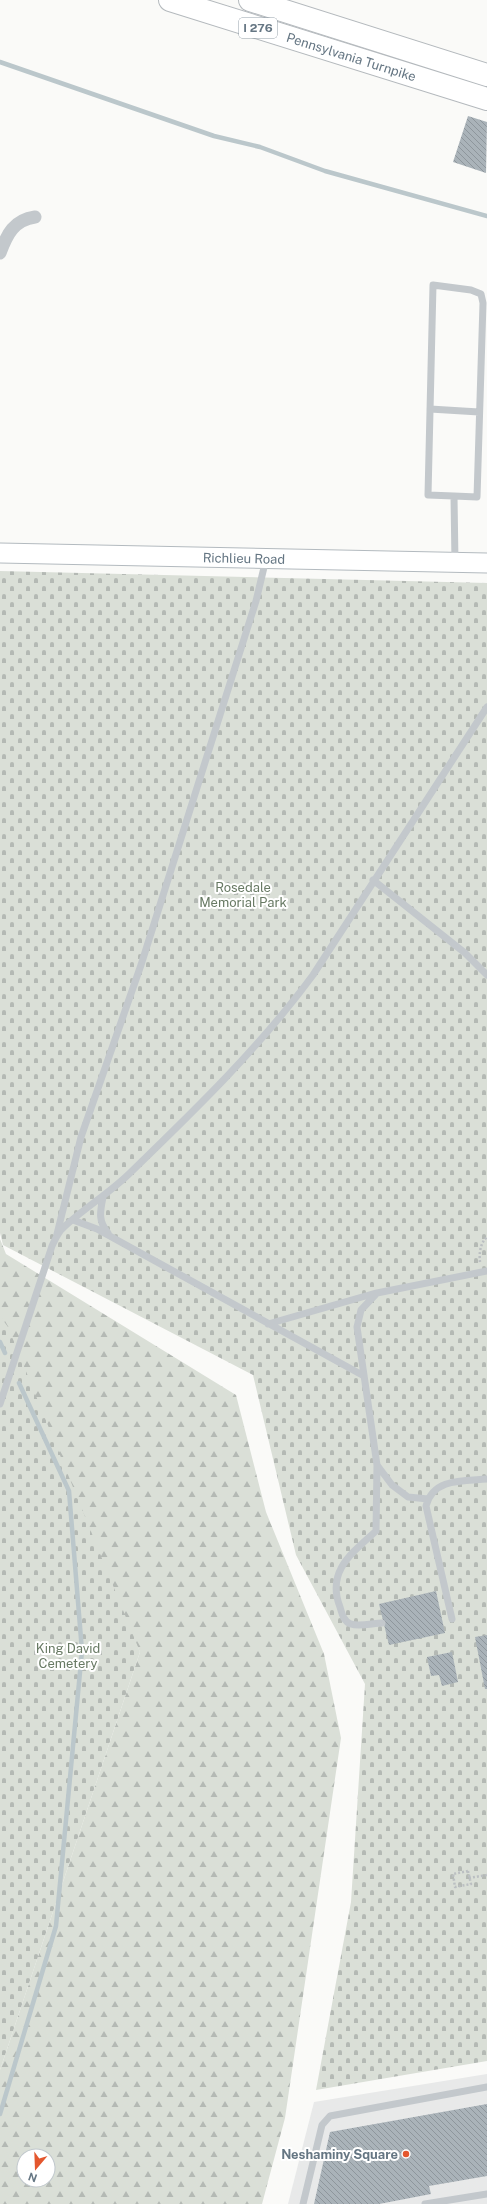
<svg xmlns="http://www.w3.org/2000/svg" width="487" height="2204" font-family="'Public Sans',sans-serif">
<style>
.built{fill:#e8e9e9}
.forest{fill:url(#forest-firs);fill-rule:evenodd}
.cemetery{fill:url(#cemetery-stones)}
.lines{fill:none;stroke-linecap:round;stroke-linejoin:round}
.stream{stroke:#bbc7cb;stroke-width:4.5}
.building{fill:url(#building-back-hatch)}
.secondary-casing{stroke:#b3babf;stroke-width:21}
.highway-casing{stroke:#b4b9bd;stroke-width:24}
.path{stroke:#bbbfc2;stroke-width:2.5;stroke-dasharray:2 2;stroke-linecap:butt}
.lane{stroke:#c3c8cc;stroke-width:7}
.street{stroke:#c3c8cc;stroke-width:13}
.secondary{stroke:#fff;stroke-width:19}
.highway{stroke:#fff;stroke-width:22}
.poi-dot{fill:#e4572e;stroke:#fff;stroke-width:1.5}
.labels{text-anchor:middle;stroke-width:4;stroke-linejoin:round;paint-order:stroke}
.shield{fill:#fff;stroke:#939fa8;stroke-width:1}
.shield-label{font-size:12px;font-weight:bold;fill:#657683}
.street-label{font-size:13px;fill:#657683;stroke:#fff}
.park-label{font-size:13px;fill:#687a64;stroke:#fff}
.poi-label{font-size:13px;font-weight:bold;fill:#657683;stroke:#fff;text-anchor:end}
</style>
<defs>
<pattern id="forest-firs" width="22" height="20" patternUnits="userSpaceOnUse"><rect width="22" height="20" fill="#dadfd7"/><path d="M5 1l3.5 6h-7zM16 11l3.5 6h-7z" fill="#b4b9b4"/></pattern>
<pattern id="cemetery-stones" width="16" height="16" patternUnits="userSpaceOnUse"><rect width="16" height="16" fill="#dadfd7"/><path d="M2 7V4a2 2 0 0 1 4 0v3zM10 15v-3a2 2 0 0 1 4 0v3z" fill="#b4b9b4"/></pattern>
<pattern id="building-back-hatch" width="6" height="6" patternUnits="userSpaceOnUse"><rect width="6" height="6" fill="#aab3b9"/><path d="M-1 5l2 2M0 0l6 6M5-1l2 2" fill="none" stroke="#8e969c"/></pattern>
</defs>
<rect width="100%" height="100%" fill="#fafaf8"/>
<path class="built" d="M487 2074V2204H288L314 2102Z"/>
<path class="forest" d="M0 1239 6 1254 236 1395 266 1512 324 1654 341 1738 285 2118 262 2204H0V2070L140 1652 0 1368ZM24 2156H48V2180H24Z"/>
<path class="cemetery" d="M0 571 487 583V2061L316 2090 351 1902 365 1684 296 1555 253 1375 3 1245 0 1233Z
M0 1316 8 1327 140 1652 0 2070Z"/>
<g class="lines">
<path class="stream" d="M0 62 214 136 260 147 325 171 487 216
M0 1342 5 1353
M0 2114 56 1926 82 1651 69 1491 19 1383"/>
</g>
<path class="building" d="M468 116 487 122 486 173 453 162Z
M436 1591 445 1633 389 1645 379 1604Z
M487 1635V1689H485L475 1637Z
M452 1652 458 1682 442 1686 439 1675 431 1676 427 1657Z
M487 2104V2176L429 2186 431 2194 379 2204H314L330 2132Z"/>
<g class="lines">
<defs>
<g id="secondary">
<path id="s1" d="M0 553 487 563"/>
</g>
<g id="highway">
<path id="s2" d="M170 0 487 99"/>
<path d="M250 0 487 75"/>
</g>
</defs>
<use href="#secondary" class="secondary-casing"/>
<use href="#highway" class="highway-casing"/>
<path class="path" d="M480 1262C479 1254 480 1243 487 1237
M468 1871 471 1884 455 1887 453 1874Z
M469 1878 487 1875"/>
<path class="lane" d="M430 409 479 412
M454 496 428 495 433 285 471 290 481 294 483 303 477 497 454 496 455 562
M373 880 465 953 487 975
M103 1197C100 1212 98 1221 108 1233
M73 1220 97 1229 364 1376
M57 1234 81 1137 141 965 256 601 266 559
M268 1324 376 1293
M0 1404 52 1246C55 1240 58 1232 63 1228 84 1208 110 1193 131 1172 195 1110 260 1047 313 975L487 707
M377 1465 376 1531C352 1553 326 1571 340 1607 342 1614 344 1622 351 1624 359 1627 374 1623 382 1623
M428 1499 408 1497 392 1485 377 1465 357 1327 361 1310 377 1293 487 1271
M452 1619 426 1506C433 1478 463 1481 487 1479
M303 2204 322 2125 330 2116 487 2087
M425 2204 487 2194"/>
<path class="street" d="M0 253C7 234 14 220 35 217"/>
<use href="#secondary" class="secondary"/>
<use href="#highway" class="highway"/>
</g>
<circle class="poi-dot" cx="406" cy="2154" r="4"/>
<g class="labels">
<rect class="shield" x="239" y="18" width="38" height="20" rx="3"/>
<g class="shield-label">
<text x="258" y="32">I 276</text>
</g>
<g class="street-label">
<text dy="5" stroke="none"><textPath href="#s2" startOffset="190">Pennsylvania Turnpike</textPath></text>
<text dy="5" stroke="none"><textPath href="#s1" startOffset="244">Richlieu Road</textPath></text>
</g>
<g class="park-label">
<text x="243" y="892">Rosedale<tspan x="243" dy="15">Memorial Park</tspan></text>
<text x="68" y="1653">King David<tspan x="68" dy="15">Cemetery</tspan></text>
</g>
<g class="poi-label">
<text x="398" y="2159">Neshaminy Square</text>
</g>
</g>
<g transform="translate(36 2168) rotate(199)"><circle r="19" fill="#ffffff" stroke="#c1c8cd"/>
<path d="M0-3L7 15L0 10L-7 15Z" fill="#e4572e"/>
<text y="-6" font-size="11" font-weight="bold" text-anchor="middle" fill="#657683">N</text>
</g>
</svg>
